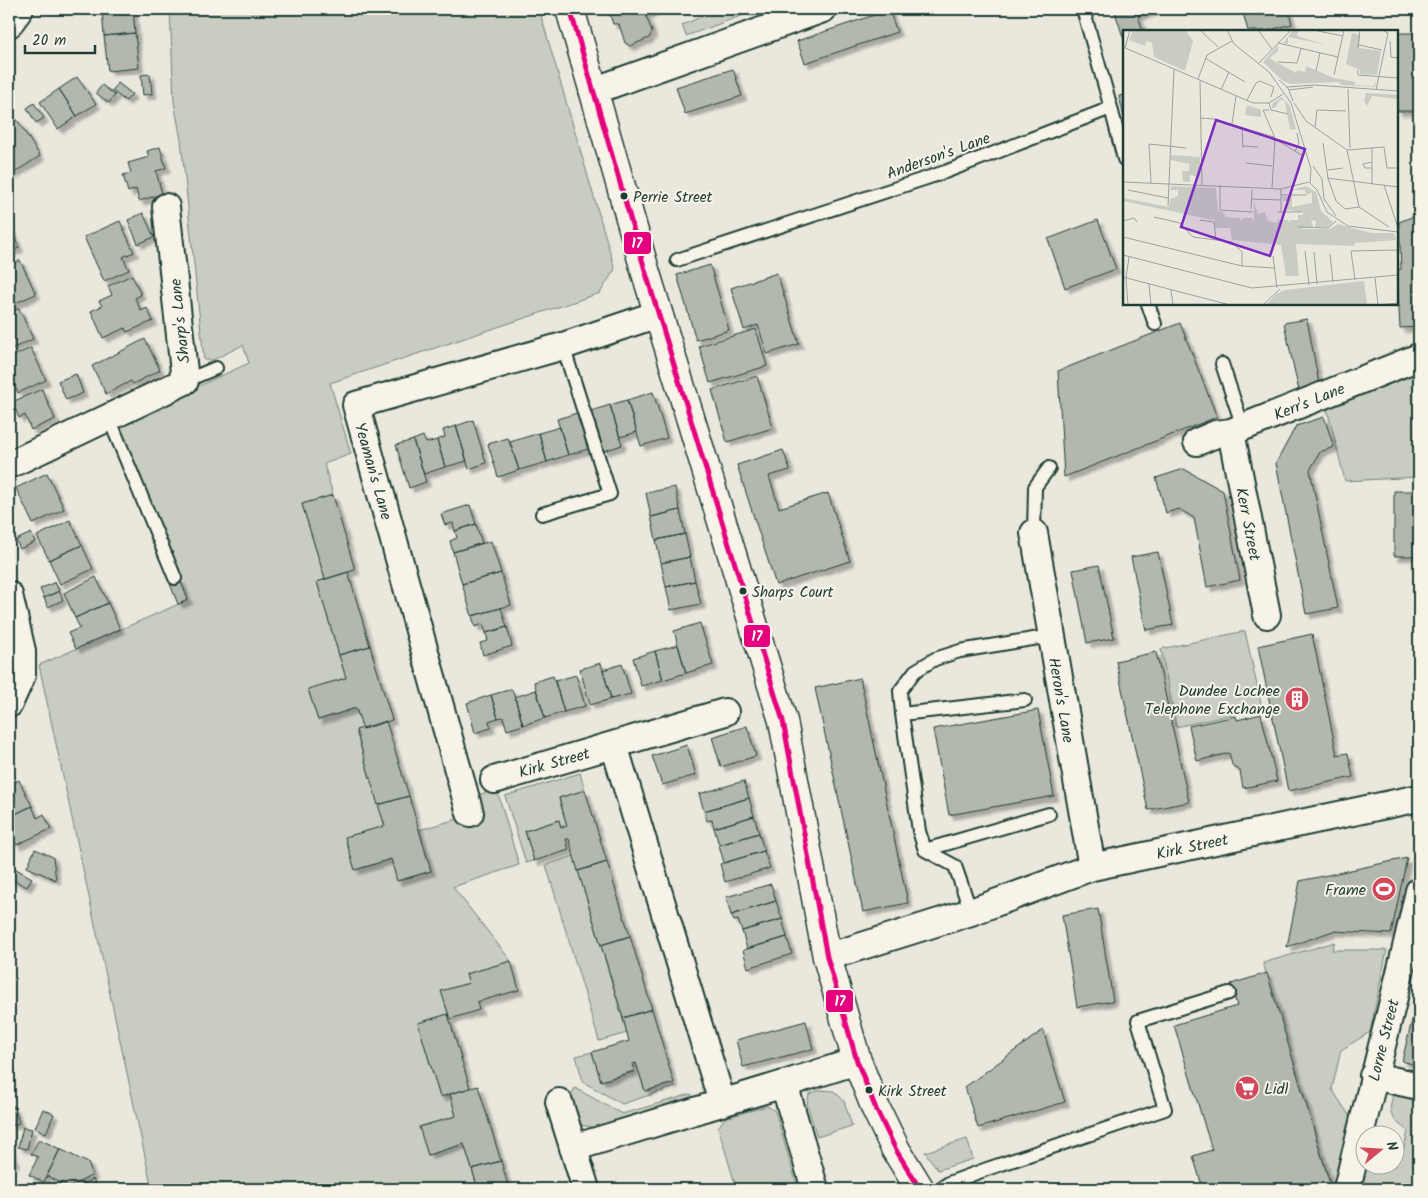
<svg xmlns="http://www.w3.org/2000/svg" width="1428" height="1198" font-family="Kalam,sans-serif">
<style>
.green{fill:#c8ccc1;stroke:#74847a}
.building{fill:#b2b8ae;stroke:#1f3d34;filter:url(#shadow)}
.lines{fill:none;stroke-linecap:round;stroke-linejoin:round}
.service-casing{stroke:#1f3d34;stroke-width:16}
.minor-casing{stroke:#1f3d34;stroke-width:30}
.tertiary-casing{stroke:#1f3d34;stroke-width:31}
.service{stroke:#f7f3e8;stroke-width:12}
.minor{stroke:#f7f3e8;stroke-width:26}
.tertiary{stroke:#f7f3e8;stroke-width:28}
.bus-1-casing{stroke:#f7f3e8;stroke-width:9}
.bus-1{stroke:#e5007d;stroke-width:5}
.bus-dot{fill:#1f3d34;stroke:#f7f3e8;stroke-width:2}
.labels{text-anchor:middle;stroke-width:4;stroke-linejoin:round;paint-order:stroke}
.bus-label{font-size:15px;fill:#1f3d34;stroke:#f7f3e8;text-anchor:start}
.street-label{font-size:16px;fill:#1f3d34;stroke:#f7f3e8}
.poi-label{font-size:16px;fill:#1f3d34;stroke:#f7f3e8;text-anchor:end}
.inset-road{fill:none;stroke:#99a499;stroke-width:1}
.view{fill:#7b2cbf;fill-opacity:0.15;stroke:#7b2cbf;stroke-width:2.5}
.inset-edge{fill:none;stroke:#1f3d34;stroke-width:2.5}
.line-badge{stroke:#f7f3e8;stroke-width:2}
.badge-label{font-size:14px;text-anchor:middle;font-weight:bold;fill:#fff}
</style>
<defs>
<filter id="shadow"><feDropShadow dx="4.5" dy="4.5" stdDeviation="1" flood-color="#0004"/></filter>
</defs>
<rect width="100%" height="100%" fill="#eae8dd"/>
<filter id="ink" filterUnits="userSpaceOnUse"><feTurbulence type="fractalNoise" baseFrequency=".02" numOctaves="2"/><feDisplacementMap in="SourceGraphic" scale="10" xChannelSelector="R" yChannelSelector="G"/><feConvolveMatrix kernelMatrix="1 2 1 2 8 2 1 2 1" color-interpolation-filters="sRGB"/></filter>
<g filter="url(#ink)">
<path class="green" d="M170 9H539L615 269 600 293 330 383 351 454 324 464 333 495 302 504 325 579 317 582 346 678 308 689 318 720 356 708 363 729 356 731 385 826 345 837 355 870 391 859 398 881 431 871 419 830 481 812 477 795 497 790 519 865 453 887 511 961 466 974 469 983 442 991 448 1014 418 1023 440 1097 450 1094 456 1116 420 1127 428 1155 464 1144 478 1189H152L39 665 188 600 118 423 249 363 243 345 213 360H204L181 140 174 102Z
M698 9H760L686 36 682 25 701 17Z
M1419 371V477L1345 481 1326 405Z
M1245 631 1262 708 1176 727 1161 649Z
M580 773 585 790 559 798 567 826 561 828 559 820 525 831 534 861 526 863 505 796Z
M574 856 627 1033 599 1041 546 865Z
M1335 942 1332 950H1387L1370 1032 1341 1050 1332 1089 1352 1120 1338 1189H1312L1330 1184 1263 963Z
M592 1052 601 1081 634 1072 632 1064 636 1063 645 1091 674 1083 675 1087 622 1104 583 1082 576 1056Z
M575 1088 622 1114 691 1094 693 1098 596 1128 581 1125 571 1095Z
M820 1090 834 1091 844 1101 852 1126 817 1137 807 1104 809 1094Z
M1393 1095 1419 1099V1183L1409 1189H1359L1366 1166H1396V1149L1404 1148 1408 1131C1392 1119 1387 1115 1393 1095Z
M767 1106 775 1111 798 1189H730L736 1187 718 1127 725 1118Z
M967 1139 973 1159 938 1170 925 1152Z"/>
<path class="building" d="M102 9H133L135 33 104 36Z
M608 9H655L654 11 646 15 652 32 649 38 630 46 625 43 619 24H613Z
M1114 9H1159L1138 16 1143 31H1124V40Z
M1242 9H1288L1292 24 1266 31H1248Z
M889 10 897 32 805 63 797 41Z
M135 33 139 68 108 71 104 36Z
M1397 33H1419V111H1397Z
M733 69 742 96 685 114 676 87Z
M150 74 152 94 143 95 141 75Z
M77 77 96 104 77 116 59 89Z
M118 83 132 94 126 101 112 91Z
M102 85 115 95 109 103 96 93Z
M59 89 77 116 58 129 40 102Z
M1124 95V117L1119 96Z
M34 103 44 118 36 123 27 108Z
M16 118 40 156 9 176V123Z
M160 147 166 168 156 171 162 194 139 201 136 189 128 192 123 175 131 173 128 163 149 157 147 151Z
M143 213 154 237 138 244 128 220Z
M1419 214V327L1400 328 1398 291H1397V270L1401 269 1399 222Z
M1098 220 1116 269 1065 288 1048 239Z
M120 221 134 252 123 257 129 270 104 281 84 237Z
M10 225 19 248 9 252V226Z
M20 260 36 294 9 306V266Z
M710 265 729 330 696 340 677 275Z
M777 273 799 344 767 354 758 325 744 330 731 288Z
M132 275 141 295 135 298 141 311 147 308 153 321 127 332 125 328 103 338 91 311 102 306 99 301 112 295 108 286Z
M19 308 33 339 9 350V313Z
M1307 319 1319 384 1299 391 1284 323Z
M1180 323 1217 417 1064 477 1058 371Z
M756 329 767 366 710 383 699 346Z
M145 339 160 370 133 384 131 381 106 394 92 366Z
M31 348 46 380 18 393 9 374V358Z
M76 374 83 393 66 400 58 381Z
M757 376 773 428 727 442 712 390Z
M42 389 55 419 31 430 25 415 19 418 12 402Z
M653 392 667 438 641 446 627 400Z
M627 400 637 432 620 437 610 405Z
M610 405 622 445 604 451 591 411Z
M577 413 588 449 568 455 557 419Z
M1324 417 1334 447 1320 452 1310 470 1338 608 1306 614 1276 463 1296 426Z
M473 420 486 463 469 469 456 426Z
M456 426 467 461 445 467 437 440 445 437 443 430Z
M560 427 568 455 547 462 539 433Z
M539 433 547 462 519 470 510 442Z
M423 436 426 443 437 440 445 467 424 474 413 440Z
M508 438 519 470 498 477 488 444Z
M413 440 426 482 409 488 396 445Z
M783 450 790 470 769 476 779 508 828 493 850 561 776 585 737 465Z
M1184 469 1223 491 1240 580 1207 587 1194 518 1179 509 1166 513 1156 478Z
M47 473 64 509 33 524 16 488Z
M675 487 680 510 651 517 646 493Z
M1394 491H1419V556H1394Z
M333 495 355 570 325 579 302 504Z
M470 505 476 524 455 531 453 523 445 525 441 514Z
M680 510 685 534 656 540 651 517Z
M70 520 82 545 49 560 37 536Z
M476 524 482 543 453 552 450 541 457 538 455 531Z
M31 533 35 542 20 549 16 540Z
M685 534 690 557 661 563 656 540Z
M491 541 501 573 462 584 453 552Z
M82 545 93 569 60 584 49 560Z
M1158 552 1173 625 1146 630 1131 557Z
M690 557 695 581 666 587 661 563Z
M1099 565 1114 638 1087 643 1073 570Z
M348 572 370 646 339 655 317 582Z
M501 573 511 605 472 616 462 584Z
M96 577 108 603 75 618 64 593Z
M180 579 188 600 178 604 170 584Z
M695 581 701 604 671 610 666 587Z
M55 582 59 591 44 598 40 589Z
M59 591 63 600 48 607 44 598Z
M108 603 120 629 76 649 68 633 80 628 75 618Z
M501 608 507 627 486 633 483 624 475 627 472 616Z
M700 623 713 665 686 673 674 631Z
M507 627 512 646 483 655 480 643 488 641 486 633Z
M1312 634 1337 755 1348 753 1353 777 1288 791 1258 646Z
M678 645 686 673 663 680 655 651Z
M370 646 392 720 363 729 356 708 318 720 308 689 346 678 339 655Z
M655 651 663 680 641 686 633 658Z
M1156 652 1189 802 1148 810 1116 661Z
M601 663 611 699 590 705 580 669Z
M622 664 631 694 611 699 603 670Z
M576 675 585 706 564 712 555 681Z
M553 676 564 712 545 718 534 682Z
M860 678 908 903 863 912 815 688Z
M512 689 523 725 507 730 503 717 498 718 491 695Z
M536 690 545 718 523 725 515 697Z
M491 695 498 718 489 721 491 728 475 733 467 703Z
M1038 710 1054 796 949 815 933 729Z
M1261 714 1277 781 1243 788 1240 771 1232 765 1229 753 1197 761 1189 726 1236 716 1237 720Z
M386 721 409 796 378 805 356 730Z
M747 726 756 756 721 767 712 737Z
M687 745 696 775 662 785 652 756Z
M9 775H10L14 783 19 780 32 806 9 817Z
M744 781 749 798 704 811 699 794Z
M585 790 607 862 578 871 569 839H566L569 850 534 861 525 831 559 820 561 828 567 826 559 798Z
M409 796 431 871 397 881 391 859 355 870 345 837 385 826 378 805Z
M749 798 754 816 714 828 712 820 707 821 704 811Z
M32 806 37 818 44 814 51 829 16 845 9 829V817Z
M754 816 759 833 719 845 714 828Z
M759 833 764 851 724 863 719 845Z
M35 849 53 857 56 880 27 867Z
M764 851 770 868 725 882 720 864Z
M1407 858 1391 934 1333 931 1287 947 1300 881Z
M607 862 630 936 601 945 578 871Z
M16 869 32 878 27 887 11 879Z
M771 884 776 901 731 915 726 897Z
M776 901 782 919 742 931 738 920 734 921 731 915Z
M1098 909 1113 1001 1077 1007 1062 915Z
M782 919 787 937 747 949 742 931Z
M630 936 652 1009 623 1018 601 945Z
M787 937 792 954 748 968 743 950Z
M511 961 519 990 477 1002 479 1010 450 1019 441 991 469 983 466 974Z
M1267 973 1330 1184 1312 1189H1203L1193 1156 1212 1150 1174 1025 1237 1006 1231 984Z
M1418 996H1419V1066L1402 1061Z
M652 1009 674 1083 645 1091 636 1063 632 1064 634 1071 601 1081 592 1052 629 1041 623 1018Z
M448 1014 470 1088 440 1097 418 1023Z
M806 1021 813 1049 743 1067 736 1040Z
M1043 1030 1065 1102 978 1128 965 1087Z
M478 1086 501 1161 472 1169 464 1144 428 1155 419 1127 456 1116 450 1094Z
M14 1106 19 1123 9 1126 11 1134 9 1135V1108Z
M43 1109 54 1114 46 1133 35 1128Z
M23 1127 32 1129 27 1149 18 1147Z
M39 1139 60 1149 44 1182 29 1175 38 1157 31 1154Z
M9 1141 15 1162 9 1164Z
M60 1149 88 1163 93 1175 69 1187 47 1176Z
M501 1161 509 1189H478L472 1169Z
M93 1179 97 1186 91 1189H74Z"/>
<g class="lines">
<defs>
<path id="service" d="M1111 108 1124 159
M677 260 945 172 1111 108 1083 9
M1148 304 1155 324
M1222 364 1243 427
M185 381 216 368
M109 418 175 578
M542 514 610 494 563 346
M1034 533 1035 487 1049 468
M902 714 1025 700
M925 850 1049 814
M971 912 955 866 925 850 919 831 902 714 900 691 915 671 935 659 960 651 1051 636
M940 1189 949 1183 987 1169 1165 1109 1138 1021 1229 993"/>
<path id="minor" d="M9 24 20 9
M593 91 823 9
M1231 432 1267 615
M1197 442 1216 434 1231 432 1419 357
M9 465 185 381 166 207
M1034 533 1092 867
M9 595 22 651V675L9 704
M614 745 722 1102
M494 780 725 712
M470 813 356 405 563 346 658 314
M827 957 971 912 1092 867 1419 798
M1373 1076 1419 1086
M784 1084 815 1189
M559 1102 586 1189
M573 1148 784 1084 857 1061
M1347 1189C1370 1090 1397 991 1419 891"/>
<path id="tertiary" d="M570 9 645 270 783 721 827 957 857 1061 876 1109 896 1150 920 1189"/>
</defs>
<use href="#service" class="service-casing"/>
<use href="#minor" class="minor-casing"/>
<use href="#tertiary" class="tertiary-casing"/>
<use href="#service" class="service"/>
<use href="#minor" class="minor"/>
<use href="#tertiary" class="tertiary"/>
<defs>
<path id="bus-1" d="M570 9 645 270 783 721 827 957 857 1061 876 1109 896 1150 920 1189"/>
</defs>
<use href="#bus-1" class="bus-1-casing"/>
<use href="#bus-1" class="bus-1"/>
</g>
</g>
<defs>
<symbol id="building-disc" viewBox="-11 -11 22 22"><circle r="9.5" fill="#d1495b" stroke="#f7f3e8"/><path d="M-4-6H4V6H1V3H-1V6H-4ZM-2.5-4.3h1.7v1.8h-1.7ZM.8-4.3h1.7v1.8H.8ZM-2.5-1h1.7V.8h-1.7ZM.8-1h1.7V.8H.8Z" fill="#fff"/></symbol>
<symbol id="stadium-disc" viewBox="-11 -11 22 22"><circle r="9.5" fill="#d1495b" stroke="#f7f3e8"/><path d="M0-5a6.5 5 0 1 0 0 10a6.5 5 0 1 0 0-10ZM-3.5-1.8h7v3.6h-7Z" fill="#fff"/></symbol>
<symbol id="supermarket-disc" viewBox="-11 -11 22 22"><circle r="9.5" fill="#d1495b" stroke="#f7f3e8"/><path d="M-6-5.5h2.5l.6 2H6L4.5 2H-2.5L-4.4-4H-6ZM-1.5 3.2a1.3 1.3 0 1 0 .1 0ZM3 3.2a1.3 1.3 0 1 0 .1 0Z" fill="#fff"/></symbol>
</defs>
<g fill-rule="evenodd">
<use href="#building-disc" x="1283" y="685" width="28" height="28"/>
<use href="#stadium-disc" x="1370" y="875" width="28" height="28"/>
<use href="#supermarket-disc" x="1233" y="1074" width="28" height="28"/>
</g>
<g class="bus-dot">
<circle cx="624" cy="196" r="4.5"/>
<circle cx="743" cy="591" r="4.5"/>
<circle cx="869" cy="1090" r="4.5"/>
</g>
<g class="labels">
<g class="bus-label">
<text x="633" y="202">Perrie Street</text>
<text x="752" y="597">Sharps Court</text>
<text x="878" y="1096">Kirk Street</text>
</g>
<g class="street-label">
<text transform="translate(938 155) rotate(-20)" y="6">Anderson's Lane</text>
<text transform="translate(179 321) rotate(-96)" y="6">Sharp's Lane</text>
<text transform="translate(1309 401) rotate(-22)" y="6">Kerr's Lane</text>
<text transform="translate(374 471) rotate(74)" y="6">Yeaman's Lane</text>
<text transform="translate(1249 524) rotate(79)" y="6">Kerr Street</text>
<text transform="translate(1062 700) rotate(80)" y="6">Heron's Lane</text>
<text transform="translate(554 762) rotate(-16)" y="6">Kirk Street</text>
<text transform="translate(1192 846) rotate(-12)" y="6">Kirk Street</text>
<text transform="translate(1383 1040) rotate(-76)" y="6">Lorne Street</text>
</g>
<g class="poi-label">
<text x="1280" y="696">Dundee Lochee<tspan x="1280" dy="18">Telephone Exchange</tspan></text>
<text x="1366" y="895">Frame</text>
<text x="1264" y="1094" text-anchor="start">Lidl</text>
</g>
</g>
<g transform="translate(1123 30)">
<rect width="275" height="275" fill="#eae8dd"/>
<path d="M10 0H62L70 11 62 41 31 27 29 13 24 11 22 16 6 10ZM170 0H176L174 6 204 15 165 7V14L160 13ZM229 3 237 5 236 18 258 21 254 45 237 44V40L223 34ZM155 15V21L146 28 173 43 174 40 182 42 183 36 211 48 232 52V55L250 56 253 51 252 57 219 55 215 52 168 54 160 51 140 32ZM243 63 275 65V69L249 66 244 76 241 71ZM158 67 166 74 173 99 167 100 162 71 157 70 152 78H149V74ZM124 75 138 80V87L122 85ZM48 125 77 127V147L67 145V152H60L59 141H66V134L48 130ZM49 156 93 158 95 181 100 182 103 187 117 188V191L120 188H129L131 192V172L135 184 142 182 145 191 154 193 155 190H165L166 193 167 190H175V185H180V182L164 180V171H160L159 167 169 166V177L189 173V162L183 165 182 160H168L183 156 193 162 198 181 210 192 205 197H192L193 191 188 190 190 197 175 199H207L215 194 248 203H271L273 210 232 213 231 216 173 214 176 246H163L158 215 109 210 107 198H92L91 187 90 190 0 171V168L46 177 47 169 55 166V160H47ZM241 251 244 275H143L153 264 162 260Z" fill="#c8ccc1"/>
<path class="inset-road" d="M77 0 95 17M104 0 111 14 146 42 168 73 188 139 187 153 194 160 204 182 225 196 275 202M135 0 149 19M190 0 220 6M267 11 268 27 275 28M155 13 215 27M236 15 259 20M0 17 130 73H146L160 64M2 18 7 0M235 18 237 0M82 28 122 52M155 32 174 33 178 19M136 33 168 0M235 40V45L275 48M193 41 197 23M211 45 221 0M75 49 84 25 109 11M156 50 165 58 170 71M77 51 79 155M164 57 191 55 275 61M225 59 227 118M98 60 106 42M166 60 190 57M253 60 265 3 259 0M124 70 133 53 137 51 151 57 148 67M146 73 148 80 165 84M171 73 183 91 224 120 236 177 266 197M146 80H140L152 108M77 88 91 89 151 107M109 94 113 66M119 97 120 118M192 97 194 80 223 81M152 109 180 126M200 113 205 148 213 171 222 179 236 177M120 116 135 117M249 118V154M224 120 261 117 264 138H275M172 121 176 113 174 103M249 132 240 134 242 138H249M123 133 149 136M190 136 199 149 201 169 213 186M205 140 220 138M204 148 275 157M0 152 158 159 186 152M28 153 26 114 63 118M97 155V180L130 182M261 155 275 198M149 158 152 109M5 160 45 168M158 165H183M128 169 158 170M45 176 51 39M128 179 129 160M154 182H179M158 182V159M31 187 57 193 70 207 109 212 119 222V236M77 190 91 192 93 210M0 191 11 188 14 192M175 197 205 198 213 191M0 207 119 236 151 238M182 221 186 255M191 222 194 254M207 224 210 252M0 225 129 258 275 245M150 226 154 258M0 247 107 275M252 248 255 275M232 250 228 221 275 220M26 254 28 275M48 260 50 275M5 275 3 248 6 227M140 275 157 259M255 275 275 273"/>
<path class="view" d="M93 90 182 119 147 226 58 197Z"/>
<rect width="275" height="275" class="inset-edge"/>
</g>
<g class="line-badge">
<rect x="623" y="231" width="29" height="24" rx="5" fill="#e5007d"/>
<rect x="743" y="624" width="28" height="24" rx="5" fill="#e5007d"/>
<rect x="825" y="989" width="29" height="24" rx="5" fill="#e5007d"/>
</g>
<g class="badge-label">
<text x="637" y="248">17</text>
<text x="757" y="641">17</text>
<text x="840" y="1006">17</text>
</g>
<rect width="1428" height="1198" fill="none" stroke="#f7f3e8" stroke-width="30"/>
<rect x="15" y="15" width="1398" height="1168" fill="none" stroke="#1f3d34" stroke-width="2" filter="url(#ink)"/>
<g transform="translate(1380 1150) rotate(72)"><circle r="24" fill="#f7f3e8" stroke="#a1aaa0"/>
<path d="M0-4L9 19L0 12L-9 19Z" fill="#d1495b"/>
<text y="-8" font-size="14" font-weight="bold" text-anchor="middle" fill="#1f3d34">N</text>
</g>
<path d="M25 45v8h70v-8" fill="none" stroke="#1f3d34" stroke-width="2.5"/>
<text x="32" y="45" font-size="15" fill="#1f3d34" stroke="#f7f3e8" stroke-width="4" paint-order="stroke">20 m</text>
</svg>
